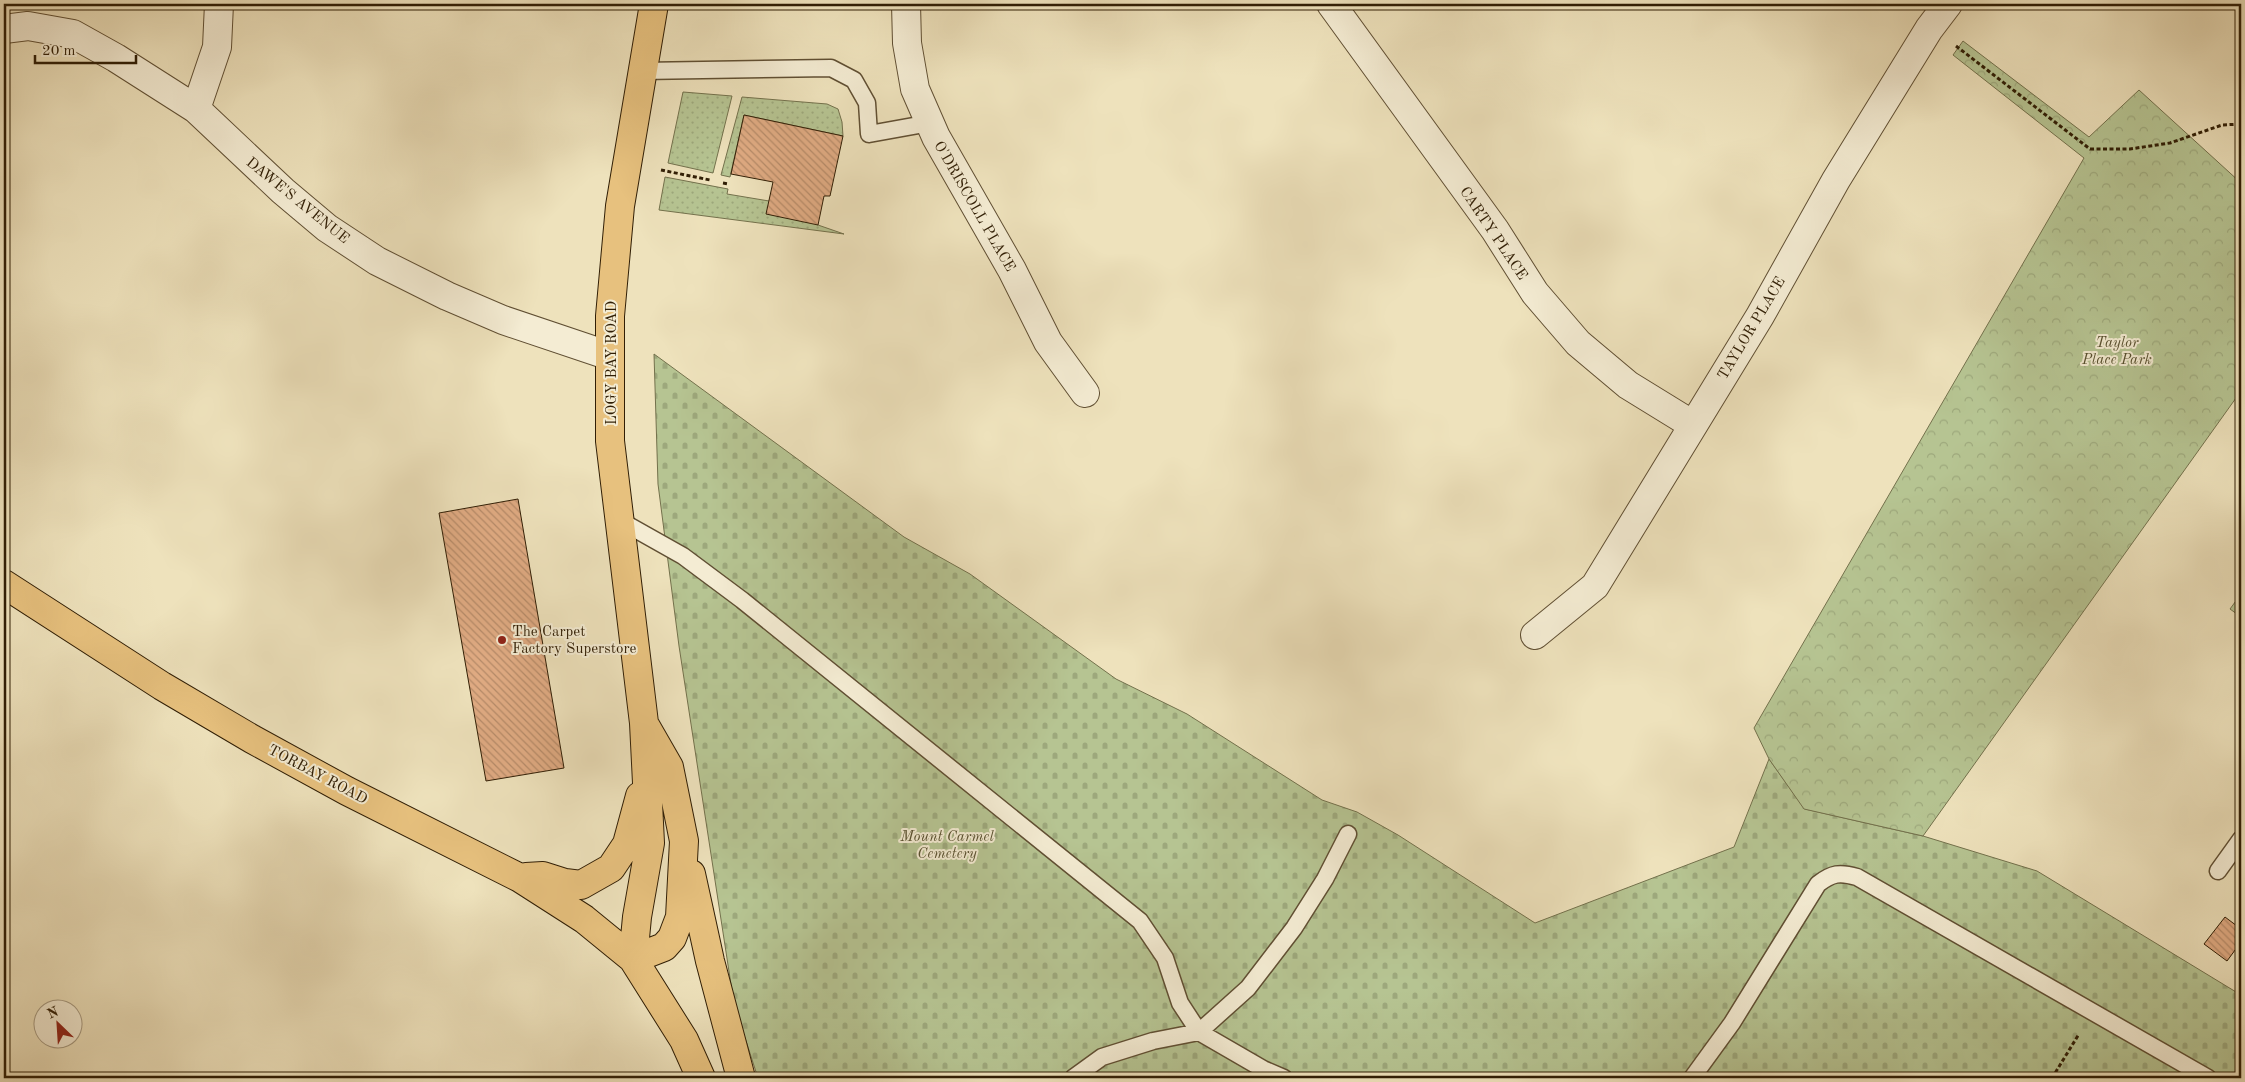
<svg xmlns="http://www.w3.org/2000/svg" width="2245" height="1082" font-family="'Old Standard TT',serif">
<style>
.grass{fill:url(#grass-dots);stroke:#73714c}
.cemetery{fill:url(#cemetery-stones);stroke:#73714c}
.park{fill:url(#park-crowns);stroke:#73714c}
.building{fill:url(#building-back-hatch);stroke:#301e05}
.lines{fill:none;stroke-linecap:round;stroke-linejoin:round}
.lane-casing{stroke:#604f33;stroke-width:19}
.street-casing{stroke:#604f33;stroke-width:30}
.primary-casing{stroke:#301e05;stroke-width:30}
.path{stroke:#301e05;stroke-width:3;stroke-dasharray:4 2.5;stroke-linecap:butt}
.lane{stroke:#f4ecd3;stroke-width:16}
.street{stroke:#f4ecd3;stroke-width:28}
.primary{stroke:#e7c17e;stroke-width:28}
.poi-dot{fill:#8f2418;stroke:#f4ecd3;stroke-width:2}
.labels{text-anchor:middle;stroke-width:4;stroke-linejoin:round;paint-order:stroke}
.street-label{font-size:15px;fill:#301e05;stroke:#f4ecd3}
.park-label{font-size:15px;font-style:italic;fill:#58502f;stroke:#f4ecd3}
.poi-label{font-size:15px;fill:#301e05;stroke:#f4ecd3;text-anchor:start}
</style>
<defs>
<pattern id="grass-dots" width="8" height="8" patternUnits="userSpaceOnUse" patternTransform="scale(1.25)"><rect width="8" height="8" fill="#b6c492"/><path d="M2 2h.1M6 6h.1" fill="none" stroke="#9da87c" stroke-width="1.8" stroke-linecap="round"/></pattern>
<pattern id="cemetery-stones" width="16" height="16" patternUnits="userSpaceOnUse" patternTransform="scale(1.25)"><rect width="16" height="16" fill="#b6c492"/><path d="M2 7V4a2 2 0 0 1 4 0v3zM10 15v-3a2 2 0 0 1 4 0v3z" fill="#9da87c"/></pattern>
<pattern id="park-crowns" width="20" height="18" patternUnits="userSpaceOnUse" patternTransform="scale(1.25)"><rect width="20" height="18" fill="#b6c492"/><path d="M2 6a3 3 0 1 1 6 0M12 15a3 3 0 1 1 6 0" fill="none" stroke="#9da87c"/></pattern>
<pattern id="building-back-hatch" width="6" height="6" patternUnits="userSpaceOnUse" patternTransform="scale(1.25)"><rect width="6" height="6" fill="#e0ab83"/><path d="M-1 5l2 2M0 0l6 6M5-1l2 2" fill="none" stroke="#b68b69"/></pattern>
</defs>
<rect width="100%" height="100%" fill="#eee2bc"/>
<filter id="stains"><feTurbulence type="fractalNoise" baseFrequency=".004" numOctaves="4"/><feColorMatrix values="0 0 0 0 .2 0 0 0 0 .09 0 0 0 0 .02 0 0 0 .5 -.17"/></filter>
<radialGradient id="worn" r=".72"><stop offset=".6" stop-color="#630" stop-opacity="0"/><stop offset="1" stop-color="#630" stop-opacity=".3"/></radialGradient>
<path class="grass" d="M683 92 732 96 713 173 668 163Z
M742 97 827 104 838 109 842 122 843 136 744 115 730 177 721 175Z
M665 177 728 189 727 194 769 201 818 225 844 234 659 210Z"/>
<path class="cemetery" d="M654 354 904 537 970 574 1116 679 1187 714 1322 800 1357 812 1398 835 1535 923 1734 847 1769 759 1805 809 1923 836 2037 871 2241 995V1078H758L734 1004 679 646 658 484Z"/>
<path class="park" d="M1963 41 2089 137 2139 90 2241 183V391L1923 836 1804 809 1769 759 1754 728 2084 158 1953 55Z
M2241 594V617L2230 609Z"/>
<path class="building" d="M744 115 843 136 830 196H824L818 225 766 214 773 182 731 174Z
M518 499 564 768 486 781 439 513Z
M2225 917 2241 929V942L2227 961 2204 944Z"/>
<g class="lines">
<defs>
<path id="lane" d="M642 71 831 68 854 80 867 103 869 134 930 123
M619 520 683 556 742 600 1140 921 1165 958 1180 1003 1199 1032 1263 1069 1284 1078
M2218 871 2241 839
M1073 1078 1102 1057 1153 1041 1199 1032 1248 988 1294 928 1325 879 1348 834
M1692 1078 1732 1023 1818 884C1832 873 1840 872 1857 877L2208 1078"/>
<path id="street" d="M906 4 907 43 915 89 936 137 1012 270 1048 342 1085 393
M1331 4 1495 230 1535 293 1578 343 1628 385 1693 425
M4 29 28 26 73 34 116 58 196 109 283 191 327 228 377 261 447 296 503 320 610 356
M196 109 217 47 219 4
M1535 635 1595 586 1760 316 1836 180 1929 29 1948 4"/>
<path id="primary" d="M4 584 162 686 252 739 347 791 520 878 584 919 633 959 684 1040 701 1078
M691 874 710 961 741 1078
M526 877 543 876 565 883 581 885 611 868 627 844 640 796
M633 959 637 917 650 843 644 723 610 441V316L620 206 654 4
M633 959 664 947 672 938 680 917 684 841 669 767 646 727"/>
</defs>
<use href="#lane" class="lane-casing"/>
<use href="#street" class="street-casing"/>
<use href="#primary" class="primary-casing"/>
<path class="path" d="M1956 46 2090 149H2130L2170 143 2222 125 2241 124
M661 170 710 180
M723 183 729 184
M2052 1078 2079 1034"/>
<use href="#lane" class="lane"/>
<use href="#street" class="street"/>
<use href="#primary" class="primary"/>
</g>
<circle class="poi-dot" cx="502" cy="640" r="5"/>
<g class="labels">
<g class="street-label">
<text transform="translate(298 200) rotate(39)" y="5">DAWE'S AVENUE</text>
<text transform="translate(975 206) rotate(60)" y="5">O'DRISCOLL PLACE</text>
<text transform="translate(1494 233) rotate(56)" y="5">CARTY PLACE</text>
<text transform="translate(1751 328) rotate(-59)" y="5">TAYLOR PLACE</text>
<text transform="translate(611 363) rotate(-90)" y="5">LOGY BAY ROAD</text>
<text transform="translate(318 774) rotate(28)" y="5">TORBAY ROAD</text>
</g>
<g class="park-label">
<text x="2117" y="347">Taylor<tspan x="2117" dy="17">Place Park</tspan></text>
<text x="947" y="841">Mount Carmel<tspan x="947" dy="17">Cemetery</tspan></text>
</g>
<g class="poi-label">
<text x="512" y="636">The Carpet<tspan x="512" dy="17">Factory Superstore</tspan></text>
</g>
</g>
<rect width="2245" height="1082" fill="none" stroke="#eee2bc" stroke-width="20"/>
<rect x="5" y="5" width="2235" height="1072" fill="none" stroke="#301e05" stroke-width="2.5"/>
<rect x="10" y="10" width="2225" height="1062" fill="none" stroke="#301e05"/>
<g transform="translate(58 1024) rotate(335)"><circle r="24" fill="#f4ecd3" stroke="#a69a81"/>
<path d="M0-4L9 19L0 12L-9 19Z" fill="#8f2418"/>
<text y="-8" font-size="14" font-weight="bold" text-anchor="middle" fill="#301e05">N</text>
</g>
<path d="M35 55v8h101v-8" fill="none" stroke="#301e05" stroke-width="2.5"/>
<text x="42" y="55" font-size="15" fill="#301e05" stroke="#f4ecd3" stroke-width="4" paint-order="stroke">20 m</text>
<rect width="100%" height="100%" filter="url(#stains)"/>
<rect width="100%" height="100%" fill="url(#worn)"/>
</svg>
